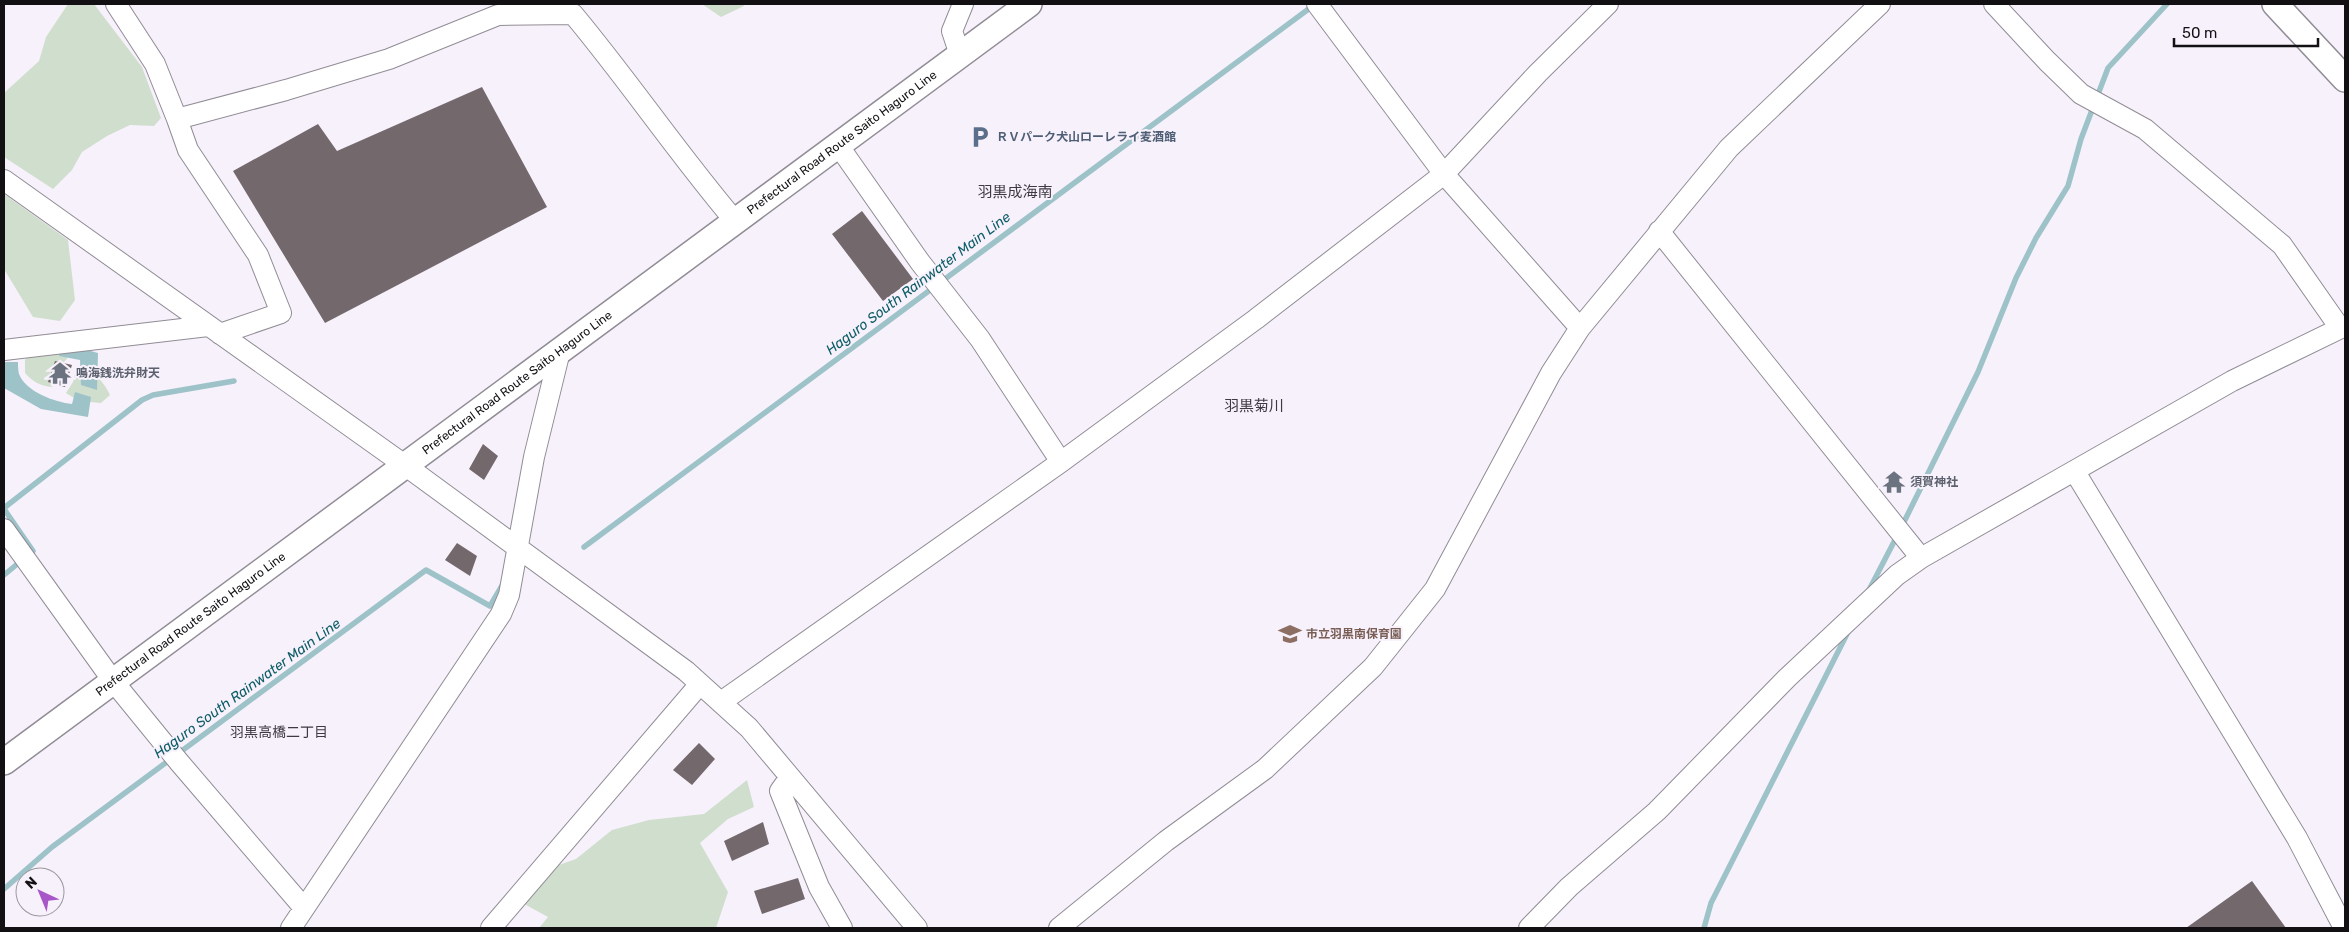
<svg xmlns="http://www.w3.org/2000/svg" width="2349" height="932" font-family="Rubik,'Noto Sans JP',sans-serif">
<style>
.green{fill:#d0decd}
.water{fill:#9dc3c9}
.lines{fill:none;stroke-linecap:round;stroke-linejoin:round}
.stream{stroke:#9dc3c9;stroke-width:5.5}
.building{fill:#73686c}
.minor-casing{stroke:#918c95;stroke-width:22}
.major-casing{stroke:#918c95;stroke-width:28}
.minor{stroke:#fff;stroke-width:20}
.major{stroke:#fff;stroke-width:25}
.labels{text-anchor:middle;stroke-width:4;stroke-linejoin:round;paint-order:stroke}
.service-label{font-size:12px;font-weight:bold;fill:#4e5e75;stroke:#f7f1fb;text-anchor:start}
.street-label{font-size:12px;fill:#121013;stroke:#f7f1fb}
.worship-label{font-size:12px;font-weight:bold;fill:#5b616d;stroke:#f7f1fb;text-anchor:start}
.education-label{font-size:12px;font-weight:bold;fill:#785e54;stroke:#f7f1fb;text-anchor:start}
.water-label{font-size:14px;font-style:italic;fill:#0d5d67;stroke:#f7f1fb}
.neighbourhood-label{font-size:14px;fill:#3f3a42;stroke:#f7f1fb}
.quarter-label{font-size:15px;fill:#3f3a42;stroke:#f7f1fb}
</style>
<rect width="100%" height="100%" fill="#f7f1fb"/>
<path class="green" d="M68 4H94L142 67 161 118 154 126 130 125 107 136 82 152 72 170 53 189 4 157V93L39 61 46 37Z
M702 4H743L744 6 721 17Z
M4 194 68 240 75 300 60 321 33 317 4 269Z
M32 350 71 354 57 370 52 387C40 386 32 381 25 373V360Z
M89 363C95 376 105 383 110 395L101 403 79 401 66 393 73 382 76 369Z
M747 780 754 807 728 819 700 843 728 892 716 928H539L548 917 517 900 533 874 576 859 612 830 649 820 704 814Z"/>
<path class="water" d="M62 343 98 353 97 390 81 385 80 360 59 356Z
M4 362H18C18 365 18 371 19 374 26 392 55 402 72 404L75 392 91 397 88 417 41 409 4 388Z"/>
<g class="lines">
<path class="stream" d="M4 508 142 400 153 395 234 381
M4 509 33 551 4 575
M1901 528 1978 372 2016 278 2036 238 2068 186 2081 139 2108 68 2167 4
M584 547 1314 5
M1869 590 1897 536
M4 889 52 847 426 570 490 606 503 584
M1704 928 1711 903 1848 632"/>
</g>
<path class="building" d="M482 87 547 207 325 323 233 171 318 124 337 151Z
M862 211 913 279 883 301 832 234Z
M55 361 72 365 65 387 48 382Z
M483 444 498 456 484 480 469 469Z
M457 543 477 556 470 576 445 560Z
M699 743 715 759 692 785 673 770Z
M763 822 769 844 732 861 724 841Z
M798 878 805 899 762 914 754 891Z
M2252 881 2286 928H2186Z"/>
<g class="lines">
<defs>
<path id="minor" d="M116 4 155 64 177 119 286 90 389 59 498 15 573 14C629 81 678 154 735 221
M1317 4 1444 174 1580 328
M1994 4 2047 61 2081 94 2145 129 2282 245 2340 328
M960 55 952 31 963 4
M177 119 188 150 258 255 281 313 220 334
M838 145 920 262 980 339 1061 462
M4 180 406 466 686 671 749 728 917 928
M1659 231 1921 558
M4 350 208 326
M2075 472 2297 838 2344 928
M4 529 113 681 179 762 304 908
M721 702 1061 462 1256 319 1444 174 1538 73 1608 4
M790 777 780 791 819 887 842 928
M291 928 501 614 509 595 534 457 560 351
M491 928 700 684
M1059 928 1166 841 1265 769 1373 667 1435 589 1551 373 1580 328 1729 148 1880 4
M1529 928 1569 887 1657 811 1787 678 1897 575 1921 558 2232 381 2345 326"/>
<g id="major">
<path d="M2275 4 2345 79"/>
<path id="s1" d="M4 762 1029 4"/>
</g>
</defs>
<use href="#minor" class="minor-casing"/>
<use href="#major" class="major-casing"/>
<use href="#minor" class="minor"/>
<use href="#major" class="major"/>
</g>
<defs>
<symbol id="parking-bare" viewBox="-9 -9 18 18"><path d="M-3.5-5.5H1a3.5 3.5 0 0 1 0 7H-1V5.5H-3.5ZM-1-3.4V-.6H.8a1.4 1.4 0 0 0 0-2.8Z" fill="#5c6f8a" stroke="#f7f1fb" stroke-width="2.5" paint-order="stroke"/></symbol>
<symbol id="temple-bare" viewBox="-9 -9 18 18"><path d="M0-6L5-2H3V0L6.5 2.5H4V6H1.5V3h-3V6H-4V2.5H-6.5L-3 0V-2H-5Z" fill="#6b7280" stroke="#f7f1fb" stroke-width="2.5" paint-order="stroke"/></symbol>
<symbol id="school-bare" viewBox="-9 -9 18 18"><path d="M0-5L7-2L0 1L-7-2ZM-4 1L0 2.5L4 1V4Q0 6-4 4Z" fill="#8d6e63" stroke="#f7f1fb" stroke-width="2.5" paint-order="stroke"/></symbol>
</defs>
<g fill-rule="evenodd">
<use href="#parking-bare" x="964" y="121" width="32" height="32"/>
<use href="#temple-bare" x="44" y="357" width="32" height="32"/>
<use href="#temple-bare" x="1878" y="466" width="32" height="32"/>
<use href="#school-bare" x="1274" y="618" width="32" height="32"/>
</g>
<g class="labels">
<g class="service-label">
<text x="996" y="141">ＲＶパーク犬山ローレライ麦酒館</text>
</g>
<g class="street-label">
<text dy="4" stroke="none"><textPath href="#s1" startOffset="1042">Prefectural Road Route Saito Haguro Line</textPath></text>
<text dy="4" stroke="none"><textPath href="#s1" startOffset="638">Prefectural Road Route Saito Haguro Line</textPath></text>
<text dy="4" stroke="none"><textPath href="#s1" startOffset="232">Prefectural Road Route Saito Haguro Line</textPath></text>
</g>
<g class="worship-label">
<text x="76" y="377">鳴海銭洗弁財天</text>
<text x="1910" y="486">須賀神社</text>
</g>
<g class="education-label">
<text x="1306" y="638">市立羽黒南保育園</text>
</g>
<g class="water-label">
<text transform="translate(918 283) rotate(-37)" y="5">Haguro South Rainwater Main Line</text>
<text transform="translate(247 688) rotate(-36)" y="5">Haguro South Rainwater Main Line</text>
</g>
<g class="neighbourhood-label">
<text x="279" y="737">羽黒高橋二丁目</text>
</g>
<g class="quarter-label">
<text x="1015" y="197">羽黒成海南</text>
<text x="1254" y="411">羽黒菊川</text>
</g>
</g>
<rect width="2349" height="932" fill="none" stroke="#121013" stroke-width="10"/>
<g transform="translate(40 892) rotate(316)"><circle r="24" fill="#f7f1fb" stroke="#9b979e"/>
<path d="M0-4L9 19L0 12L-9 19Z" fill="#a857c8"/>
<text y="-8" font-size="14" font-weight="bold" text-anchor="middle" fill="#121013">N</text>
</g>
<path d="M2174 38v8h144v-8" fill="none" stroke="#121013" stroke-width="2.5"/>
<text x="2182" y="38" font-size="15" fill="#121013" stroke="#f7f1fb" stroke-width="4" paint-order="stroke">50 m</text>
</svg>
